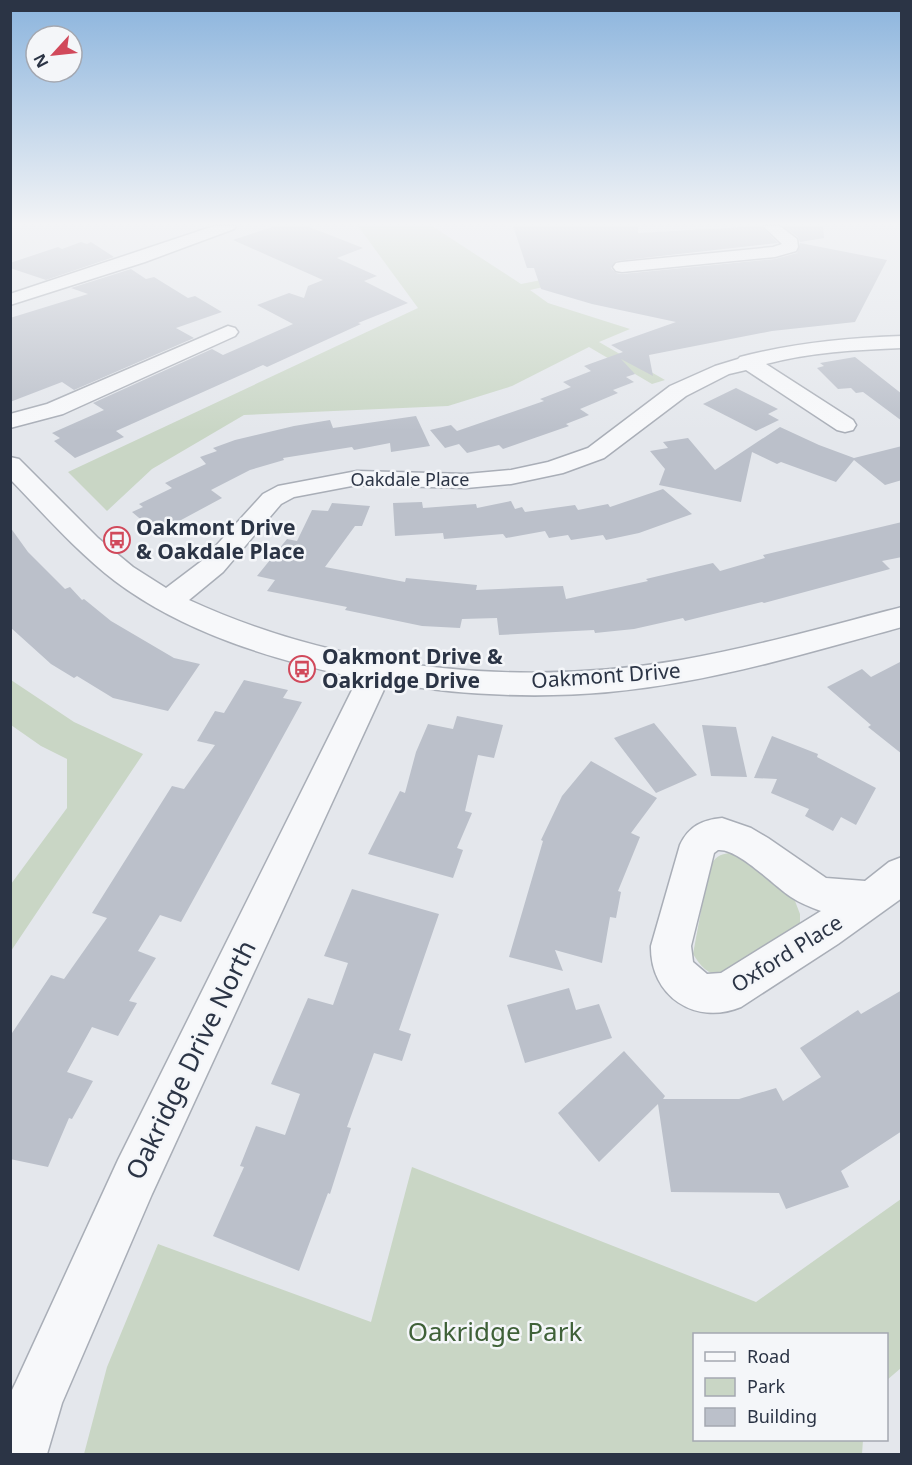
<svg xmlns="http://www.w3.org/2000/svg" width="912" height="1465" font-family="'Noto Sans',sans-serif">
<style>
.green{fill:#c9d6c5}
.building{fill:#bbc0ca}
.lines{fill:none;stroke-linecap:round;stroke-linejoin:round}
.minor-casing{stroke:#a9aeb7;stroke-width:3}
.minor{fill:#f7f8fa;fill-rule:evenodd}
.labels{text-anchor:middle;stroke-width:5;stroke-linejoin:round;paint-order:stroke}
.far-street-label{font-size:18px;fill:#2b3445;stroke:#f4f6f9}
.poi-label{font-size:21px;font-weight:bold;fill:#2b3445;stroke:#f4f6f9;text-anchor:start}
.street-label{font-size:21px;fill:#2b3445;stroke:#f4f6f9}
.near-street-label{font-size:26px;fill:#2b3445;stroke:#f4f6f9}
.near-park-label{font-size:26px;fill:#3f6138;stroke:#f4f6f9}
</style>
<rect width="100%" height="100%" fill="#e4e7ec"/>
<path class="green" d="M358 226H432L521 284 582 272 588 277 530 290 548 303 630 329 599 342 665 380 652 384 589 347 512 386 448 406 244 415 152 469 107 511 68 472 418 308Z
M11 680 74 722 143 754 11 951V884L67 808V759L41 746 11 725Z
M731 853 741 856 795 901 800 914V929L722 977C707 973 701 967 693 954L709 868C715 857 719 854 731 853Z
M412 1167 756 1302 901 1199V1368L887 1380 886 1334H694V1440H863L862 1454H84L107 1367 158 1244 371 1322Z"/>
<path class="building" d="M275 226H307L363 248 337 258 377 276 364 281 408 303 358 323 361 324 267 367 263 365 116 431 124 437 75 458 54 441 60 438 52 433 104 410 93 403 212 349 223 355 293 324 257 305 289 293 304 298 308 286 323 280 233 240Z
M513 226H638V233L761 226 778 243 616 261 611 268 616 273 622 274 775 259 797 253 800 243 887 260 855 322 772 331 649 355 653 376 621 359 635 374 626 377 634 382 613 390 618 393 580 409 589 415 566 424 569 426 503 449 499 445 467 453 459 444 445 448 430 430 451 425 457 431 544 401 540 399 571 387 563 382 591 371 584 366 623 352 611 345 676 322 592 304 541 289 534 268H527Z
M783 226H823L824 238 800 242 798 237Z
M81 242 87 244 91 242 114 257 46 280 10 268V263L58 247 62 249Z
M131 269 146 279 154 277 188 298 195 296 222 312 176 328 194 338 74 390 62 382 10 402V318L88 294 71 288Z
M855 357 902 394V421L863 392 856 393 851 388 838 389 817 368 824 366 820 363Z
M736 388 778 409 768 414 779 420 756 431 703 404Z
M416 416 430 446 391 452 390 443 354 450 352 447 283 458 284 460 250 470 211 490 222 498 157 533 132 512 143 507 139 504 172 488 165 483 206 464 200 457 217 451 213 448 235 440 294 426 330 420 333 428Z
M780 427 819 445 854 458 902 446V480L885 485 854 460 836 482 781 462 777 464 752 452 741 502 659 485 665 469 650 451 668 448 663 442 688 438 715 470Z
M663 489 692 514 639 533 606 540 603 535 571 540 568 535 549 538 545 531 506 538 503 534 444 539 443 533 395 536 393 503 422 502 423 508 476 504 477 508 511 501 515 509 522 507 525 512 575 505 578 510 608 504 610 507Z
M332 503 370 506 362 526H355L325 567 405 582 406 578 477 585 476 590 563 586 566 599 648 581 646 579 713 563 720 571 765 558 763 555 902 522V557L882 561 890 569 764 603 762 602 685 621 683 618 634 629 595 633 594 630 499 635 497 618 462 619 460 628 422 626 345 610 347 607 267 591 275 580 257 576 287 539 297 541 312 510 328 511Z
M10 527 28 552 65 589 70 587 82 600 84 599 111 621 174 658 200 664 168 711 113 698 77 676 74 678 51 664 10 627Z
M902 661V754L868 727 871 725 827 687 862 669 871 677Z
M244 680 288 690 283 698 302 702 181 922 160 915 138 951 156 958 129 1001 137 1003 118 1036 92 1027 67 1072 93 1081 72 1119 69 1118 48 1167 10 1159V1036L51 975 64 979 107 918 92 913 172 786 184 789 215 745 197 741 215 711 224 713Z
M457 716 503 725 494 758 478 755 465 811 472 813 457 848 463 850 453 878 368 854 400 791 405 793 416 752 428 724 453 729Z
M654 723 697 775 656 793 614 738Z
M702 725 736 727 747 777 711 776Z
M772 736 818 754 817 757 876 788 856 825 841 817 833 831 805 816 809 809 771 793 777 779 754 778Z
M591 761 657 798 631 833 640 837 618 891 621 892 616 918 610 917 602 963 555 950 563 971 509 957 543 841 541 840 562 796Z
M352 889 439 914 399 1030 411 1034 402 1061 374 1053 347 1127 351 1128 330 1194 328 1193 299 1271 213 1236 244 1167 240 1166 256 1126 285 1135 300 1094 271 1084 308 998 333 1005 348 963 324 956Z
M569 988 576 1010 599 1004 612 1038 525 1063 507 1005Z
M902 990V1131L841 1171 849 1187 786 1209 779 1193 671 1192 658 1104 599 1162 558 1113 624 1051 665 1096 663 1099H739L776 1088 783 1101 821 1077 800 1048 858 1010 861 1014Z"/>
<g class="lines">
<defs>
<path id="minor" d="M214 226H236L234 229 145 262 10 305V294Z
M763 226H780L797 239 798 247 796 251 775 257 622 272 616 271 613 267 616 263 622 262 773 247 782 244Z
M228 326 235 328 238 332 235 336 63 414 10 428V414L47 404Z
M902 336V348C855 350 811 352 766 364L853 420 856 425 853 430 845 432 837 430 746 370 729 374 686 396 604 458 563 473 511 484 466 488 357 485 294 497 281 504 223 572 189 600C341 670 516 688 681 660 756 647 828 626 902 607V627C828 647 756 669 681 682 585 700 484 699 387 683L152 1194 62 1403 47 1454H10V1394L16 1382 118 1160 358 678C274 660 184 633 115 581 76 551 44 514 10 479V457L19 459 98 538 133 567 166 588 203 560 263 494 278 486 357 471 466 474 511 470 548 462 588 448 670 386 715 366 738 359 740 357C793 343 846 338 902 336Z
M722 818 751 828 768 838 826 878 865 881 889 862 902 857V898L838 944 741 1007C695 1026 650 996 651 946L680 845C689 826 702 820 722 818ZM718 850C738 848 774 886 791 897 800 903 810 907 821 911L721 973 707 974 693 962 691 946 714 853Z"/>
</defs>
<use href="#minor" class="minor-casing"/>
<use href="#minor" class="minor"/>
</g>
<linearGradient id="sky" x2="0" y2="1"><stop stop-color="#8bb4dd"/><stop offset="0.52" stop-color="#f3f4f6"/><stop offset="1" stop-color="#f3f4f6" stop-opacity="0"/></linearGradient>
<rect width="912" height="431" fill="url(#sky)"/>
<defs>
<symbol id="bus-ring" viewBox="-11 -11 22 22"><circle r="9.5" fill="#f4f6f9" stroke="#d1495b" stroke-width="1.5"/><path d="M-5-6H5V4H4V6H2V4H-2V6H-4V4H-5ZM-3.5-4V0h7V-4ZM-3.5 1.2v1.5H-2V1.2ZM2 1.2v1.5H3.5V1.2Z" fill="#d1495b"/></symbol>
</defs>
<g fill-rule="evenodd">
<use href="#bus-ring" x="102" y="525" width="30" height="30"/>
<use href="#bus-ring" x="287" y="654" width="30" height="30"/>
</g>
<g class="labels">
<g class="far-street-label">
<text x="410" y="486">Oakdale Place</text>
</g>
<g class="poi-label">
<text x="136" y="535">Oakmont Drive<tspan x="136" dy="24">&amp; Oakdale Place</tspan></text>
<text x="322" y="664">Oakmont Drive &amp;<tspan x="322" dy="24">Oakridge Drive</tspan></text>
</g>
<g class="street-label">
<text transform="translate(606 676) rotate(-4)" y="7">Oakmont Drive</text>
<text transform="translate(787 954) rotate(-32)" y="7">Oxford Place</text>
</g>
<g class="near-street-label">
<text transform="translate(191 1060) rotate(-64)" y="9">Oakridge Drive North</text>
</g>
<g class="near-park-label">
<text x="495" y="1341">Oakridge Park</text>
</g>
</g>
<rect width="912" height="1465" fill="none" stroke="#2b3445" stroke-width="24"/>
<rect x="693" y="1333" width="195" height="108" fill="#f4f6f9" stroke="#a4a8b1" stroke-width="1.5"/>
<rect x="705" y="1352" width="30" height="9" fill="#f7f8fa" stroke="#a4a8b1" stroke-width="1.5"/>
<text x="747" y="1363" font-size="18" fill="#2b3445">Road</text>
<rect x="705" y="1378" width="30" height="18" fill="#c9d6c5" stroke="#a4a8b1" stroke-width="1.5"/>
<text x="747" y="1393" font-size="18" fill="#2b3445">Park</text>
<rect x="705" y="1408" width="30" height="18" fill="#bbc0ca" stroke="#a4a8b1" stroke-width="1.5"/>
<text x="747" y="1423" font-size="18" fill="#2b3445">Building</text>
<g transform="translate(54 54) rotate(243)"><circle r="28" fill="#f4f6f9" stroke="#a4a8b1" stroke-width="1.5"/>
<path d="M0-4.5L10 22L0 15L-10 22Z" fill="#d1495b"/>
<text y="-9" font-size="16" font-weight="bold" text-anchor="middle" fill="#2b3445">N</text>
</g>
</svg>
